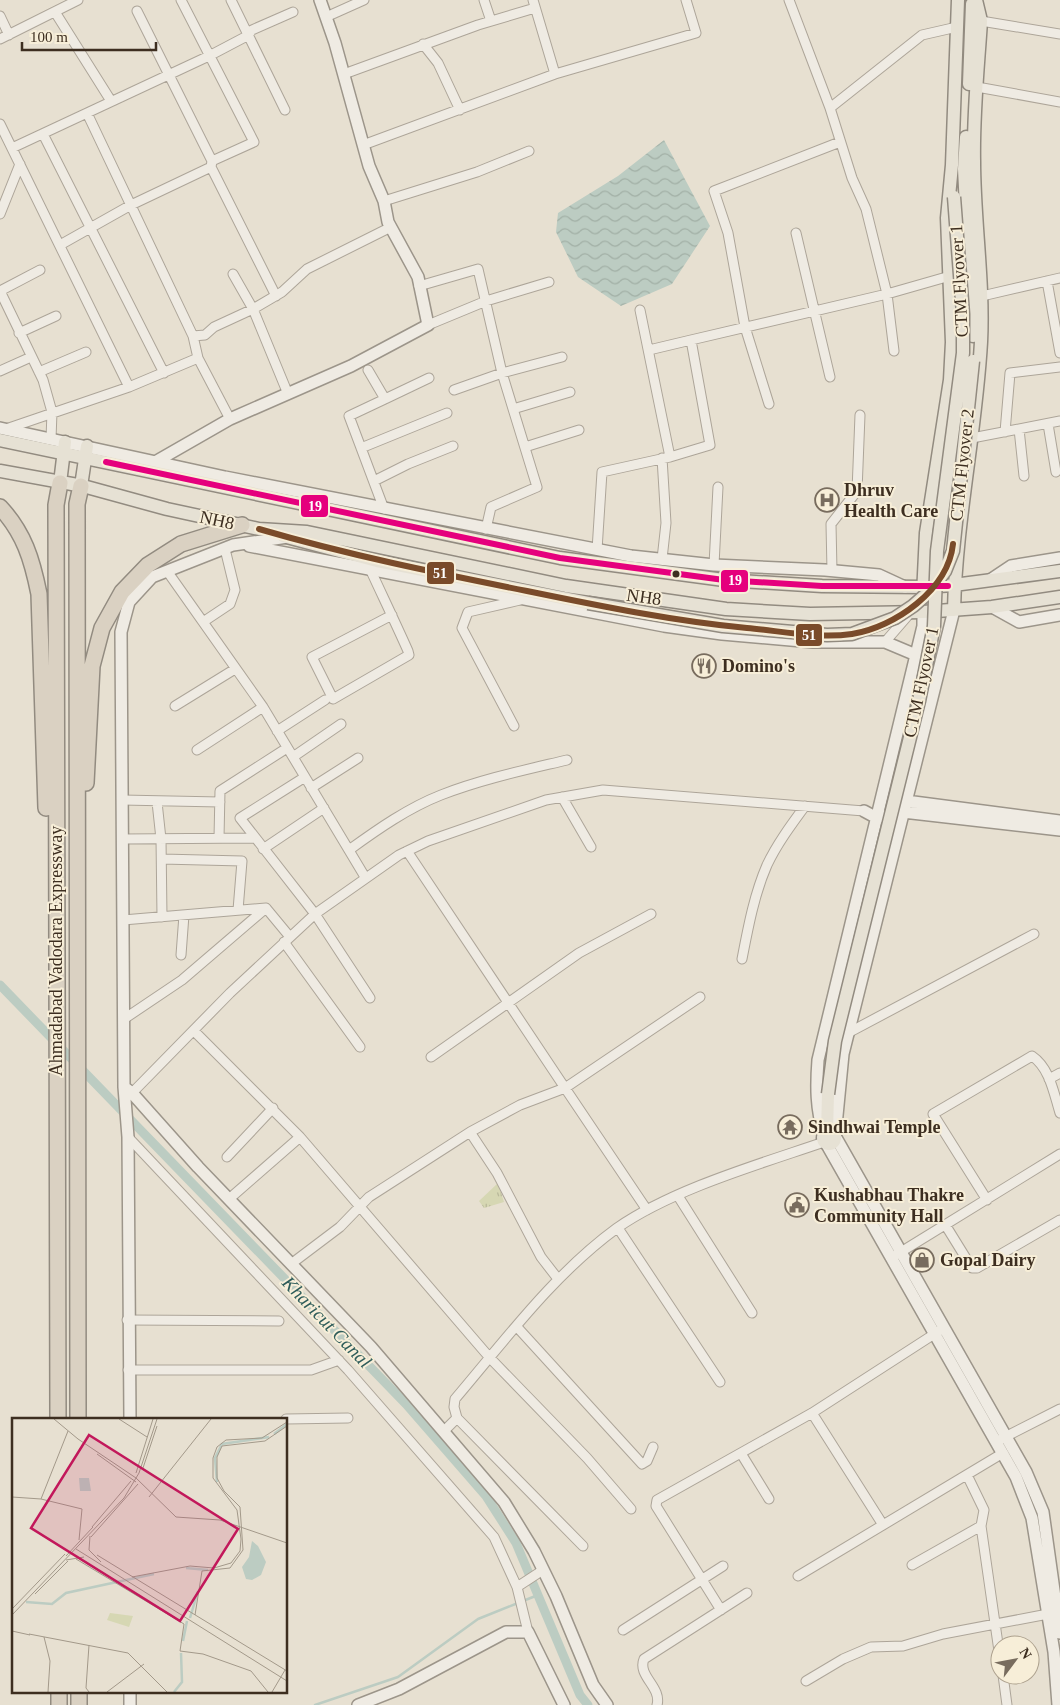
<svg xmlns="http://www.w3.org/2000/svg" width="1060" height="1705" font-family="Georgia,serif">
	<defs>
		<pattern id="park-tufts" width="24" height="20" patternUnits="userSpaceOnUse" patternTransform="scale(1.25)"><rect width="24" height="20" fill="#d6d7b3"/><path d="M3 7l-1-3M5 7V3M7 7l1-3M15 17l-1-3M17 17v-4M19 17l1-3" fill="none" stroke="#b9b99a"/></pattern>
		<pattern id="water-waves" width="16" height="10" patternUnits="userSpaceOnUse" patternTransform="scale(1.25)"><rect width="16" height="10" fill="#bcccc2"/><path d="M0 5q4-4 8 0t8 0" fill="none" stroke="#a2b0a6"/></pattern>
	</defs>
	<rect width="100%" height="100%" fill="#e7e0d1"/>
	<!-- park -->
	<path fill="url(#park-tufts)" d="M498,1183l6,19 -20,6 -5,-7z"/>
	<!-- water -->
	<path fill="url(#water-waves)" d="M664,140l46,86 -38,58 -51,22 -43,-29 -22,-45 2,-19 60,-37z"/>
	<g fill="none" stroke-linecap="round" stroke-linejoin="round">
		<!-- stream -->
		<path stroke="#bcccc2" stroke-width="2.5" d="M523,1601l15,-6
			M315,1705l83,-28 80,-58 40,-16"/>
		<!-- canal -->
		<path stroke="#bcccc2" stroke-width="9" d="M0,985l406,419 80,92 30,47 64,152 8,10"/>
		<!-- street casing -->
		<g stroke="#ada599" stroke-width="11">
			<path id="street" d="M181,0l73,142 -42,19
				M231,0l54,110
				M484,0l7,21
				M789,0l41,108
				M55,12l56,89
				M0,16l9,19
				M326,17l38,-17
				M981,21l79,13
				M0,39l78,-39
				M423,44l15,19 22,47
				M344,74l134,-49 57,-17
				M555,74l141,-41 -10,-33
				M977,87l83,15
				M87,113l106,223 5,22
				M0,124l129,263 69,-29 32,61
				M43,134l121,239
				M363,145l192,-71 -22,-74
				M12,148l197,-92 38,-20 5,-6 41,-18
				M211,167l65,129
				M384,201l93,-29 52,-21
				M0,214l20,-50
				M796,233l34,144
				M60,245l71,-40 80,-38 1,-6 -75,-150
				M40,270l-40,21 43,89 9,32 -1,27
				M233,274l20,35 35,85
				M1047,281l13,72
				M419,286l59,-17 24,104 35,114 -46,20 -5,22
				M982,296l78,-18
				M428,325l58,-24 63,-19
				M19,333l37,-17
				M193,336l12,-1 9,-8 39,-18 29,-17 25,-23 84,-42
				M649,350l42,-10
				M894,351l-7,-57 -21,-85 -14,-31 -22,-70 92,-73 35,-8
				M368,370l17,29 -36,17 35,93
				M0,371l31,-14
				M39,372l47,-20
				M454,390l48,-17 60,-16
				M385,399l44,-21
				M769,404l-24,-77 -17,-94 -14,-42 126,-49
				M513,409l57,-17
				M1048,424l8,48
				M6,429l123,-42
				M1019,429l5,47
				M1005,432l5,-59 50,-6
				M972,438l88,-17
				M525,447l54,-17
				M361,448l86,-35
				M670,457l40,-12 -19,-105 196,-46 63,-18
				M374,481l34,-17 45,-18
				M597,550l5,-78 68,-15 -30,-147
				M662,559l4,-36 -4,-65
				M714,565l4,-78
				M167,571l96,136 102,170
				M371,571c12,26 25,53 37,80l1,4 -76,44 -21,-42 80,-42
				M832,571l-1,-47 26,-33 3,-76
				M203,622l27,-18 5,-14 -10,-41
				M885,642l26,-30
				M175,706l60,-37
				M514,726l-52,-98 6,-16 52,-12
				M277,731l48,-31
				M197,750l66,-43
				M293,757l48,-33
				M305,777l-65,41 75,96 55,84
				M311,788l47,-30
				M562,797l29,50
				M122,800l98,2
				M157,802l4,37 1,78
				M219,838l1,-47 67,-43
				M123,839l132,-1
				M263,849l61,-41
				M349,850c29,-21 59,-42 92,-55 41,-16 84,-25 126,-35
				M407,851l158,237 135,-91
				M162,859l80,2 -4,49
				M123,920l143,-12 24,29
				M284,942l76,105
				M181,955l3,-40
				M742,959c6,-31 12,-64 25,-94 10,-21 24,-40 38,-59
				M124,1019l58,-39 84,-72
				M194,1031l106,106 190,221 97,100 44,51
				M848,1033l186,-99
				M431,1057l148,-104 72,-39
				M1049,1079l11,-6
				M132,1093l98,-100 85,-79 84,-59 29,-14 118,-41 57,-10 261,21
				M128,1137l220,233 146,167 23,50 11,45
				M227,1157l46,-49
				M678,1196l74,117
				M229,1199l71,-62
				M987,1200l-54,-86 99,-58c18,12 22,38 28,57
				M946,1226l26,42h5l83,-48
				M618,1228l102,154
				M896,1255l164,-101
				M291,1264l49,-37 29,-30 101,-65
				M558,1279l-17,-22 -44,-84 -27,-41 50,-27 45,-17 82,122
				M127,1320l152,1
				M517,1327l125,137 5,-3 6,-14
				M128,1370h183l28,-10
				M812,1413l71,112
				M457,1418l126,128
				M286,1419l62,-1
				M444,1431l13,-13 -3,-11 1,-8c51,-60 99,-125 162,-171 56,-39 143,-64 207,-86
				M1001,1439l59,-30
				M742,1455l27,44
				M967,1475l17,35 -3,16 19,132
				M912,1565l69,-39
				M798,1576l205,-123
				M517,1587l26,-17
				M721,1610l-65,-104 1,-6 155,-87 127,-82
				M623,1630l100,-64
				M1003,1675l4,30
				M806,1681l37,-22 28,-12 32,-1 40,-12 105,-20
				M657,1705c5,-18 -20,-29 -13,-46l103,-66"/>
		</g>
		<!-- secondary casing -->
		<g stroke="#9c958a" stroke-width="14">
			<path id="secondary" d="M0,428l225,49 406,79 83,9 111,5 54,5 26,12
				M155,462l75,-43 121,-53 77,-41 -10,-48 -30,-55 -4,-21 -15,-35 -34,-123 -15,-43
				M249,546l415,80 58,8 91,8h72l31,13
				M990,580l21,-14 49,-8
				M992,607l27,15 41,-7
				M954,610l-111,444 -8,82 191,336 17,40 17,121
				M900,803l6,-2 154,20
				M864,811l13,7 26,-6 157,18
				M124,1087l8,6 66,74 173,180 133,155 30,49 22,45 37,89 14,20
				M824,1134c-8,-25 -8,-48 -6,-74l105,-434v-14
				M826,1143l190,334 16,41 22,134 4,53
				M130,1419l-2,-282 -4,-50 -3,-455 8,-30 23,-25 81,-32 55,-8
				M130,1691v14
				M358,1705l41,-16 107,-57h22l36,73"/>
		</g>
		<!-- primary casing -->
		<g stroke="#928b80" stroke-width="15">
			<path id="primary" d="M969,84l3,-80
				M966,137l-2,32 9,167
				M0,440l560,118 164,22 98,6 101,1 31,-2 106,-14
				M0,471l83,15 84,23 92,20 48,3 259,54 160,23 84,5 113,-2 69,-5 68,-10
				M60,483l5,-41
				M81,486l6,-40
				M283,536l94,25 211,42
				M923,595l3,-62 24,-153 2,-38 -5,-124 5,-53 6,-165
				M954,610c2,-90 22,-178 27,-268 3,-61 -7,-121 -7,-181 -1,-47 4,-94 7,-140l-5,-21
				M823 1138a6 6 0 1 1 12 0a6 6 0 1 1-12 0Z
				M827,1132l1,-38"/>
		</g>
		<!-- highway casing -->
		<g stroke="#928b80" stroke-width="18">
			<path id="highway" d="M0,507c24,26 32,52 39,87l7,214
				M86,783l6,-117 10,-38 20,-36 26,-27 33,-21 61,-19
				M58,1419l-2,-914 4,-22
				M78,1419l-1,-915 4,-18
				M59,1691v14
				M79,1691v14"/>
		</g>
		<!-- street -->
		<use href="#street" stroke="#efebe3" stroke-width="9"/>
		<!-- secondary -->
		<use href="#secondary" stroke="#efebe3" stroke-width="11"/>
		<!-- primary -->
		<use href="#primary" stroke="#e6e1d4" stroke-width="12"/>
		<!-- highway -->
		<use href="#highway" stroke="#dad1c2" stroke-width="15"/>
		<!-- primary-bridge casing -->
		<g stroke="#928b80" stroke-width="15" stroke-linecap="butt">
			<path id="primary-bridge" d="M588,603l135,23 104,9 25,-1 43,-16 18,-12 16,-14 16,-21 8,-20 20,-190
				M828,1094l7,-53 84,-340 15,-75 3,-75 26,-198v-39l-9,-117"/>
		</g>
		<!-- primary-bridge -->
		<use href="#primary-bridge" stroke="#e6e1d4" stroke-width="12"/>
		<!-- bus-1 casing -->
		<g stroke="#f7eed8" stroke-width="10">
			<path id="bus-1" d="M106,462l454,96 164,22 98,6h126"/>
		</g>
		<!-- bus-2 casing -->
		<g stroke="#f7eed8" stroke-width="10">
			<path id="bus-2" d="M259,529c89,26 178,44 268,62 73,15 146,30 220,37 34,3 71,11 105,6 43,-7 96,-44 101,-90"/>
		</g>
		<!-- bus-1 -->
		<use href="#bus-1" stroke="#e5007d" stroke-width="6"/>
		<!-- bus-2 -->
		<use href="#bus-2" stroke="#7a4b2a" stroke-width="6"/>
	</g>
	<!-- icons -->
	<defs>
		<g id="hospital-ring" transform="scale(1.25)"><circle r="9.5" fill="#f7eed8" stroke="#786c5e" stroke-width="1.5"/><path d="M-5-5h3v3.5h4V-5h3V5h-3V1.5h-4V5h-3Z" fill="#786c5e"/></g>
		<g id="restaurant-ring" transform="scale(1.25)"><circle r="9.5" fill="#f7eed8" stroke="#786c5e" stroke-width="1.5"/><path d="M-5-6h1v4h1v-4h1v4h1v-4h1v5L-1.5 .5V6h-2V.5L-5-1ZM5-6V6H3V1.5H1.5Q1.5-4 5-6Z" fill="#786c5e"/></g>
		<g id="temple-ring" transform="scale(1.25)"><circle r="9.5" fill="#f7eed8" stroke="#786c5e" stroke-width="1.5"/><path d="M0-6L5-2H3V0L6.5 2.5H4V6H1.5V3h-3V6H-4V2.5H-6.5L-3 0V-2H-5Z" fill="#786c5e"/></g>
		<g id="civic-ring" transform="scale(1.25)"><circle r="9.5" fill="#f7eed8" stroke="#786c5e" stroke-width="1.5"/><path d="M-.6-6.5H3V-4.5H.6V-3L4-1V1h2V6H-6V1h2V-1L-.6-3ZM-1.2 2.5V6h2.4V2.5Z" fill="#786c5e"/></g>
		<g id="shop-ring" transform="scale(1.25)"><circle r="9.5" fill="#f7eed8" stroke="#786c5e" stroke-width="1.5"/><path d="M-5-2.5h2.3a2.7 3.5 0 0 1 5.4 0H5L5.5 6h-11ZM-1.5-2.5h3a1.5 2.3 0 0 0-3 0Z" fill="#786c5e"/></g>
	</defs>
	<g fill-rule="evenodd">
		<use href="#hospital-ring" x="827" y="500"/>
		<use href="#restaurant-ring" x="704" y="666"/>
		<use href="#temple-ring" x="790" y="1127"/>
		<use href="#civic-ring" x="797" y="1205"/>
		<use href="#shop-ring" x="922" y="1260"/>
	</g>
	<!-- markers -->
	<circle fill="#3d2e20" stroke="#f7eed8" stroke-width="2" cx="676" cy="574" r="4.5"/>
	<g text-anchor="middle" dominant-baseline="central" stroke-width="4" stroke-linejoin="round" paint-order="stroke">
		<!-- street labels -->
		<g font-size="18" fill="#3d2e20" stroke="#f7eed8">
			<text transform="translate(959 281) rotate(-93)">CTM Flyover 1</text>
			<text transform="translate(962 465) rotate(-84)">CTM Flyover 2</text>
			<text transform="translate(217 520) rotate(12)">NH8</text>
			<text transform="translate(644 597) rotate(8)">NH8</text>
			<text transform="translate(921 682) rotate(-78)">CTM Flyover 1</text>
			<text transform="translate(56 951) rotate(-90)">Ahmadabad Vadodara Expressway</text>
		</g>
		<!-- poi labels -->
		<g font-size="18" font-weight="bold" fill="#3d2e20" stroke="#f7eed8" text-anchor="start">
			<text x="844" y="490">Dhruv<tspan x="844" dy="21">Health Care</tspan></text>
			<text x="722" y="666">Domino's</text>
			<text x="808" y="1127">Sindhwai Temple</text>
			<text x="814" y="1195">Kushabhau Thakre<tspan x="814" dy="21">Community Hall</tspan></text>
			<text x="940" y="1260">Gopal Dairy</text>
		</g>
		<!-- water labels -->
		<g font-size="19" font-style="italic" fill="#2f5d5a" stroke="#f7eed8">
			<text transform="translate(327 1322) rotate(46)">Kharicut Canal</text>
		</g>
	</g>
	<!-- overview -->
	<g transform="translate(12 1418)">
		<rect width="275" height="275" fill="#e7e0d1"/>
		<path d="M98,195l23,3 -4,11 -22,-7z" fill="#d6d7b3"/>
		<path d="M67,60h10l2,13h-11zM240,123l6,5 8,16 -5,13 -9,5 -6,-1 -4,-12 7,-10z" fill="#bcccc2"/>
		<path fill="none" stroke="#bcccc2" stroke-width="2.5" d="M262,16l13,-10M205,64l-2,-24 7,-14 47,-7M174,150l22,2M14,184l26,2 14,-11 88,-19M178,200l8,-27M171,223l4,-20M162,274l8,-10 -1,-29"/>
		<path fill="none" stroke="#a3998a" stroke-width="1" d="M42,1l24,20 58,39 40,39 44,3 67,23M107,1l28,18M85,36l39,28M131,50l14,-42M124,55l17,-54M0,79l29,2 41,10 -3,31M137,79l62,-78M29,81l27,-68M80,109l39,-46M78,118l-1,14 12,12M79,119l47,-53M64,131l211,132M85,137l190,116M54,138l27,-29M64,141l108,65 -4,27 23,3 48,17 17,21M54,142l18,-3M120,159l58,-11 24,2 17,-5 9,-12 1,-12 -4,-29 -24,-32v-20l4,-11 9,-7 36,-2 25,-16M23,176l33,-33M0,191l53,-55M0,197l112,-117 15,-25 18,-54M183,197l7,-44 28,-3 13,-18 -3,-43 -16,-16 -7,-13v-21l5,-11 43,-5 22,-15M0,213l18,4M17,216l99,19 39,39M32,219l6,24 -2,31M77,227l-3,43 3,4M95,274l37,-28M260,274l13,-22"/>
		<path fill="#c2185b" fill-opacity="0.15" stroke="#c2185b" stroke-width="2.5" d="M77,17l149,94 -58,92 -149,-93z"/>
		<rect width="275" height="275" fill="none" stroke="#3d2e20" stroke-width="2.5"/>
	</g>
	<g stroke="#f7eed8" stroke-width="2">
		<rect x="300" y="494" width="29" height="24" rx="5" fill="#e5007d"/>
		<rect x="426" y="561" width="29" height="24" rx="5" fill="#7a4b2a"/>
		<rect x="720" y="569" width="29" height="24" rx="5" fill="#e5007d"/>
		<rect x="795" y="623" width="28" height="24" rx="5" fill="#7a4b2a"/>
	</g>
	<g font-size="14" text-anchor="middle" font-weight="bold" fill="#fff">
		<text x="315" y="511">19</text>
		<text x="440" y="578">51</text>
		<text x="735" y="585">19</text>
		<text x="809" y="640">51</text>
	</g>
	<!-- north arrow -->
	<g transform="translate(1015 1660) rotate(58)"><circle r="24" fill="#f7eed8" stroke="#ada18e"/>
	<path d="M0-4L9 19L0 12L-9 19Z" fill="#786c5e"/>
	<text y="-8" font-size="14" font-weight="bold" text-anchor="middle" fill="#3d2e20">N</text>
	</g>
	<!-- scale -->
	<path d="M22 42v8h134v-8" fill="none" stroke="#3d2e20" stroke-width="2.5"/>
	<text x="30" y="42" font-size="15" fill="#3d2e20" stroke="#f7eed8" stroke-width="4" paint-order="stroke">100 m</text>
</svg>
